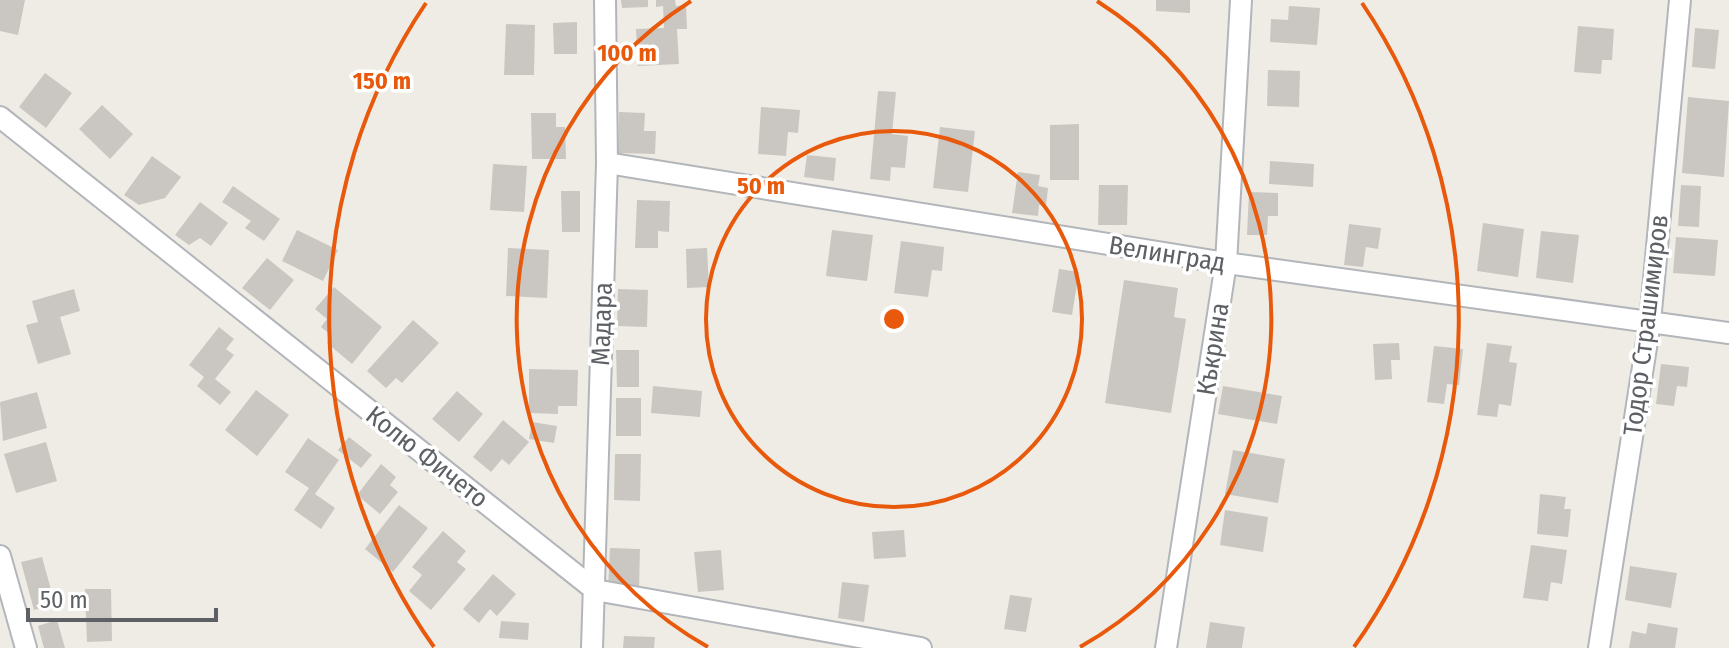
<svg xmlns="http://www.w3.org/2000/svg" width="1729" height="648" font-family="'Fira Sans Condensed',sans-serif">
	<rect width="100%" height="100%" fill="#efece5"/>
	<!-- building -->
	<path fill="#cac7c2" d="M0,0h25l-7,35 -18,-4z
		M621,0h27v7l-26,1z
		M656,0h19l1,6 10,-1 1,24h-10l2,35 -41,2 -2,-37 28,-1 -1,-22 -7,1z
		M1156,0h34v13l-34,-2z
		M1289,6l31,2 -3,37 -47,-3 1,-23 17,1z
		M577,22v32h-23l-1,-31z
		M506,24l29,1 -1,50h-30z
		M1578,26l36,3 -2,31h-10l-1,14 -27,-2z
		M1695,28l24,2 -4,39 -23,-2z
		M1268,70l32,1 -1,36 -32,-1z
		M45,73l27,20 -26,35 -27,-21z
		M878,91l18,1 -4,42 16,2 -3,32 -14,-1 -1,14 -20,-2z
		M1688,97l41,4 -5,76 -42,-4z
		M102,105l31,29 -23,25 -31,-30z
		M761,107l39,3 -2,23 -10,-1 -2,24 -28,-2z
		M619,112l26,1 -1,18h12l-1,23 -37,-1z
		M531,113h25v14h9l1,32h-34z
		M1079,124v56h-29v-55z
		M940,127l35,4 -7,61 -35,-4z
		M807,155l29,3 -2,23 -30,-4z
		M152,156l29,21 -16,21 -26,7 -15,-10z
		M1270,161l44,3 -1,23 -44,-3z
		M493,164l34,2 -3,46 -34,-2z
		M1018,172l22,3 -2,11 10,2 -2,18 -7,-1 -1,11 -26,-3z
		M1099,185h29l-1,40h-29z
		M1681,185l20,1 -2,41 -21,-1z
		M233,186l47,33 -16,22 -19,-13 6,-7 -29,-19z
		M561,191h19v41h-18z
		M1249,192l29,1v23h-10l-1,19h-20z
		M637,200l33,1 -1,31 -11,-1v17h-23z
		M200,202l28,21 -17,23 -11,-8 -11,7 -14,-10z
		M1483,223l41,6 -6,48 -41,-6z
		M1349,224l32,4 -3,21 -12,-2 -3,20 -19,-2z
		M297,230l41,20 -15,31 -41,-20z
		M832,230l41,5 -6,46 -41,-5z
		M1541,231l38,4 -6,48 -37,-5z
		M1676,237l42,3 -3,36 -42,-3z
		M901,241l43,6 -2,24 -10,-1 -4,27 -34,-4z
		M508,248l41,2 -2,48 -41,-2z
		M707,248l2,39 -22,1 -1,-39z
		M267,258l27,22 -24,30 -28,-22z
		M1059,269l20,3 -7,43 -20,-3z
		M1124,280l54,8 -4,29 12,2 -15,94 -66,-10z
		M334,287l48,40 -30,37 -25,-21 4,-8 -10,-8 6,-8 -12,-10z
		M74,289l6,22 -20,6 11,37 -33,10 -12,-39 12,-3 -6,-21z
		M618,289l30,1 -1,37 -30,-1z
		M413,320l26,23 -37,40 -6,-5 -10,10 -19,-17z
		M219,327l15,12 -8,10 8,6 -19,24 16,13 -11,13 -23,-19 7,-9 -15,-12z
		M1399,343l1,17h-9l1,19 -17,1 -2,-36z
		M1487,343l25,3 -3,16 8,1 -6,43 -12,-2 -2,13 -20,-2z
		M1434,346l29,3 -4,36 -12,-1 -3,20 -17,-2z
		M616,350h23v37h-22z
		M1661,364l28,3 -2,20 -10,-1 -3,20 -18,-2z
		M529,369l49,1 -1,36h-19v8l-29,-1z
		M653,386l49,5 -2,26 -49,-4z
		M1223,386l59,10 -5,28 -59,-10z
		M256,390l33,25 -32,41 -32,-26z
		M457,391l26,23 -24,28 -27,-23z
		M37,392l10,36 -44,13 -3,-39z
		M616,398h25v38h-25z
		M503,420l26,22 -20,23 -7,-6 -11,13 -18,-15z
		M532,422l25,4 -3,17 -25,-4z
		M349,437l23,18 -11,13 -23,-18z
		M308,438l31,22 -24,34 20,14 -14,21 -27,-19 15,-22 -24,-16z
		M46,442l11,39 -41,12 -12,-39z
		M1233,450l52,9 -7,44 -53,-9z
		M615,454h26l-1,47 -26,-1z
		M381,464l15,13 -6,8 8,7 -18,22 -23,-19z
		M1540,494l26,3 -2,12h7l-3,28 -31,-3z
		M399,505l29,23 -35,44 -28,-23z
		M1225,510l43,7 -5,35 -43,-7z
		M904,530l2,27 -32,2 -2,-27z
		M443,531l23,20 -9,11 9,7 -35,41 -22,-19 13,-16 -10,-8z
		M1531,545l36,5 -5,34 -11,-2 -3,19 -25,-3z
		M610,548l30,1 -1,41 -31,-1z
		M721,550l3,40 -26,2 -4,-40z
		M42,557l13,47 -21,6 -13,-48z
		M1630,566l47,7 -6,35 -46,-8z
		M493,574l23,20 -19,22 -7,-7 -11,14 -16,-14z
		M842,582l27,3 -5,37 -26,-4z
		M85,589h26l1,52 -25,1z
		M1010,595l22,3 -6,34 -22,-3z
		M57,620l8,28h-21l-6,-22z
		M501,621l28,2 -1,17 -29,-2z
		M1210,622l35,5 -3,21h-36z
		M1648,623l30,5 -3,20h-46l3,-17 14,3z
		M624,636l31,1 -1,11h-31z"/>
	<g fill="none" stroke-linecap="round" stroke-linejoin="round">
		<!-- street casing -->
		<g stroke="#b2b6ba" stroke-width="24">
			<path id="street" d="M0,117l595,473 326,58
				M607,163l619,100 503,70
				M0,556l26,92
				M592,648l15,-485 -2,-163
				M1166,648l60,-385 15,-263
				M1599,648l51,-326 30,-322"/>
		</g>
		<!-- street -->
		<use href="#street" stroke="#fff" stroke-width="20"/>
	</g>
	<!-- distance rings -->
	<g fill="none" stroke="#e8590c" stroke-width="4">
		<circle cx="894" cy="319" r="188"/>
		<path d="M708 647A377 377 0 0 1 691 1M1097 1A377 377 0 0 1 1080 647"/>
		<path d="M434 647A565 565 0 0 1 426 3M1362 3A565 565 0 0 1 1354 647"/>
	</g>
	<g text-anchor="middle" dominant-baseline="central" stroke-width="7" stroke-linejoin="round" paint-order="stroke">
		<!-- street labels -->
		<g font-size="26" fill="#5d6165" stroke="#fff">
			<text transform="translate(1167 254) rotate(9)">Велинград</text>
			<text transform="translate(602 324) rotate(-88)">Мадара</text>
			<text transform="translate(1646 325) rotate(-83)">Тодор Страшимиров</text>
			<text transform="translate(1213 349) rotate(-81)">Къкрина</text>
			<text transform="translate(427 457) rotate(38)">Колю Фичето</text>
		</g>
	</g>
	<circle cx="894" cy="319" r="12" fill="#e8590c" stroke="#fff" stroke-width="4"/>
	<g font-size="24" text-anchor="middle" font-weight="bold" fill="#e8590c" stroke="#fff" stroke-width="7" stroke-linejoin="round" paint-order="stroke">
		<text x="627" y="61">100 m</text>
		<text x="382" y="89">150 m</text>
		<text x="761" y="194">50 m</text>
	</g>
	<!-- scale -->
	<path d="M28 608v12h188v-12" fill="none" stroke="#5d6165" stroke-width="4"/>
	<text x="40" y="608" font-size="24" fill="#5d6165" stroke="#ffffff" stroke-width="6" paint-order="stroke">50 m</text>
</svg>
